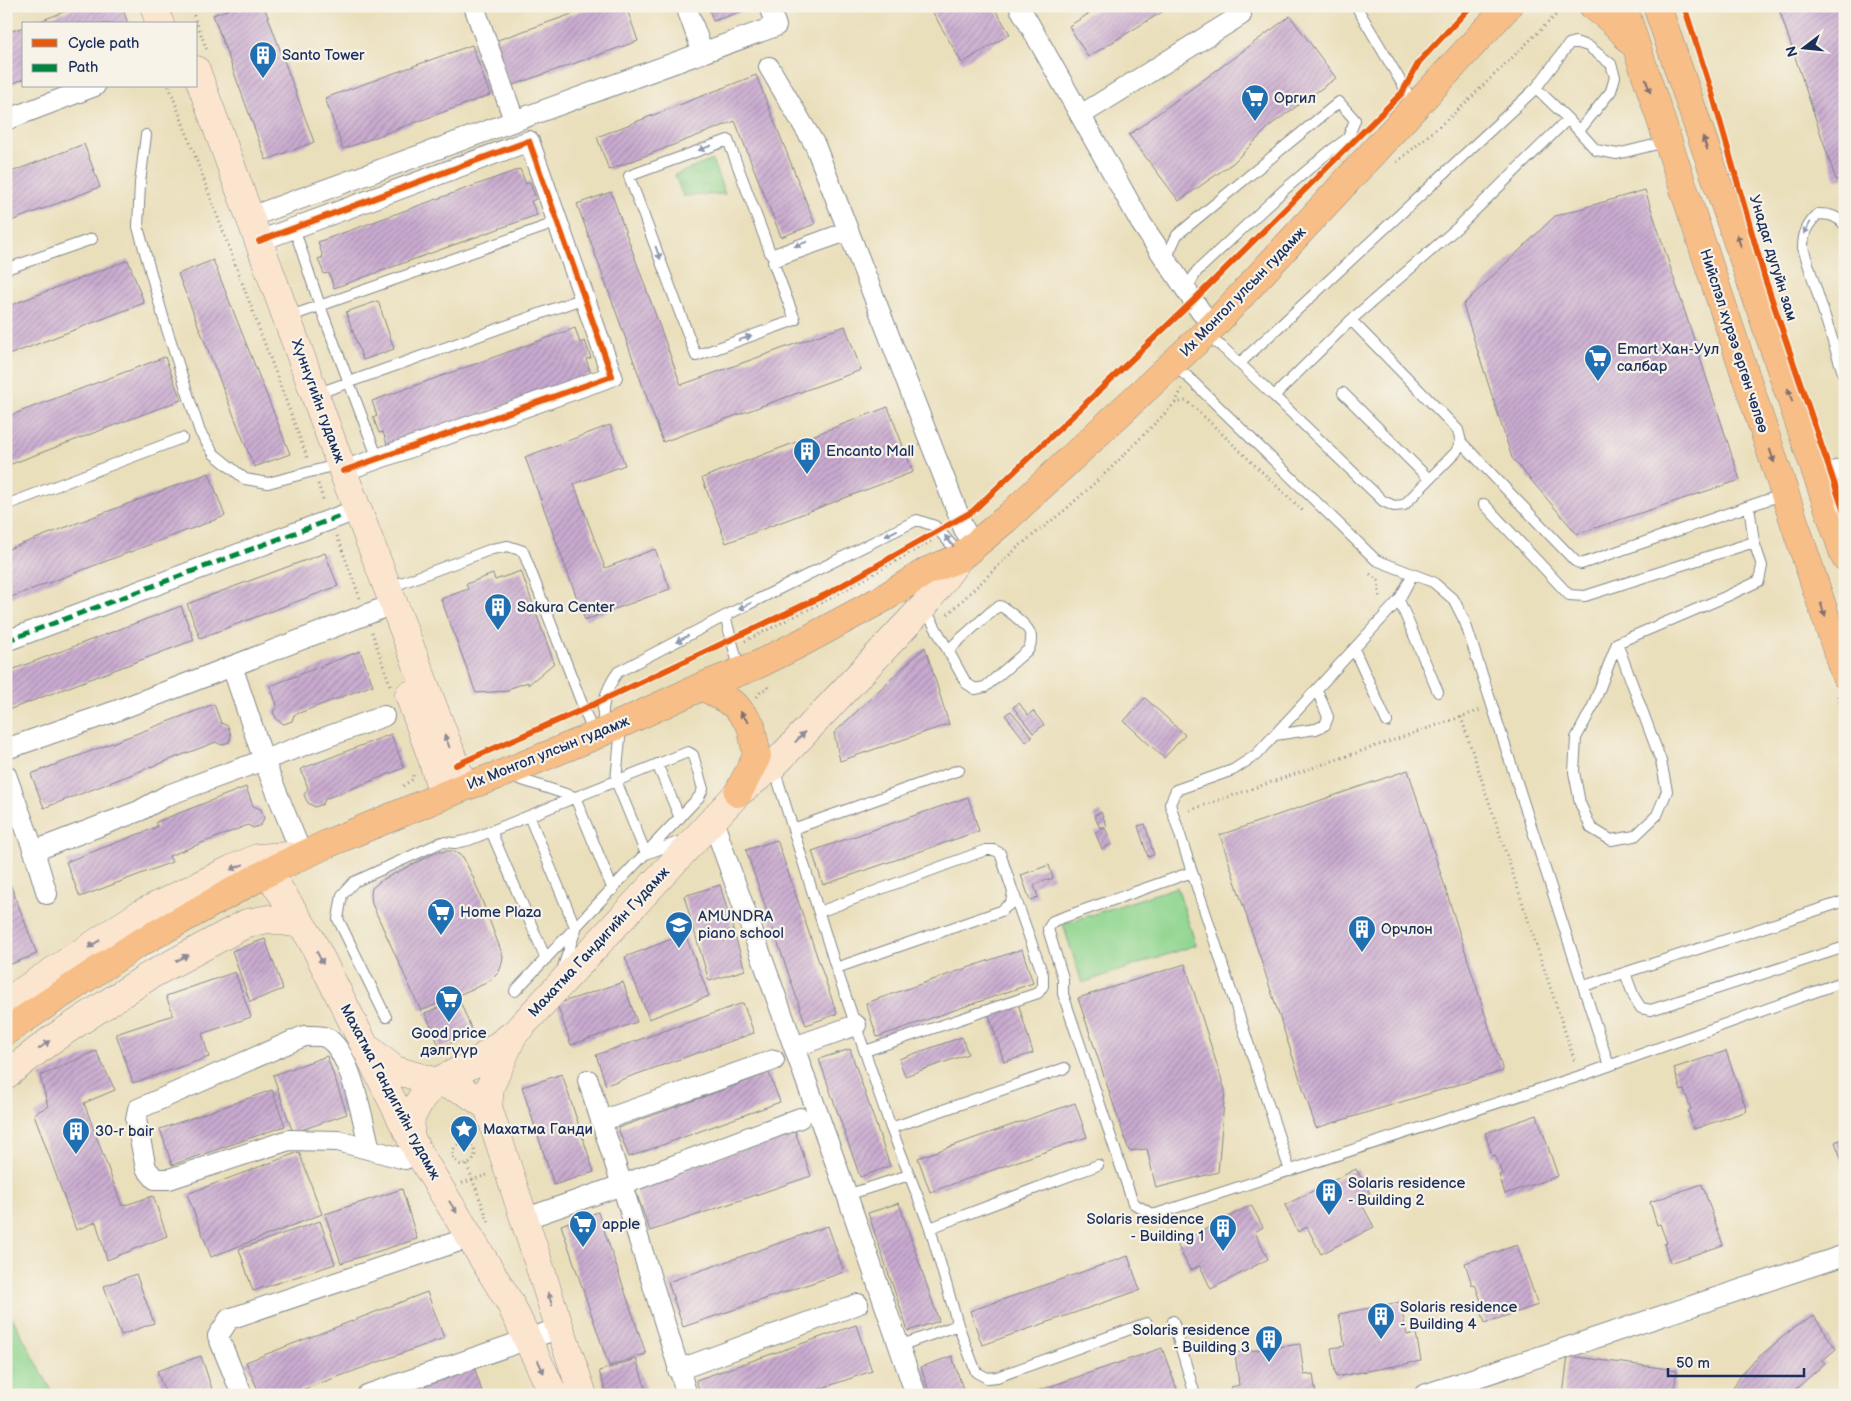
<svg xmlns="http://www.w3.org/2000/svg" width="1851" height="1401" font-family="'Balsamiq Sans',sans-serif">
	<defs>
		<pattern id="park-crowns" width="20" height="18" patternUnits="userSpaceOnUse" patternTransform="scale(1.25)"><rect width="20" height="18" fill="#91d690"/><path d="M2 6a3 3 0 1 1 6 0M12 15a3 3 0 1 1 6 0" fill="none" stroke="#7cb87f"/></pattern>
		<pattern id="building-hatch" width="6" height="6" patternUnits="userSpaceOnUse" patternTransform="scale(1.25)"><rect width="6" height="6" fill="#caabd0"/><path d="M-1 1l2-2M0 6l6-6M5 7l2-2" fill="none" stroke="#a38cac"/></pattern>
	</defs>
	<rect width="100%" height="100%" fill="#f7f3e8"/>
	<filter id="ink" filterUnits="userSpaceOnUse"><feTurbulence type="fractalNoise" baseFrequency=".02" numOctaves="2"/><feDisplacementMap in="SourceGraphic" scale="10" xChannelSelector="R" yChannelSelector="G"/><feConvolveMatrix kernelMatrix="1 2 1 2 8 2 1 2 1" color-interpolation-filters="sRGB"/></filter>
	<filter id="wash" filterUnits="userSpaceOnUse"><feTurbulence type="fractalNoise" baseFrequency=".0096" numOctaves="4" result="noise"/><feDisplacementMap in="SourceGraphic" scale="20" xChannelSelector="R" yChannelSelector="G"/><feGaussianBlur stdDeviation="1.12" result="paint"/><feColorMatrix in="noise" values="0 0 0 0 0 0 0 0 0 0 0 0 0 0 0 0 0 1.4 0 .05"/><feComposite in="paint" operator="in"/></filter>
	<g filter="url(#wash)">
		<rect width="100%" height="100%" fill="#eadfbb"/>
		<!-- grass -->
		<path fill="#91d690" stroke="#568277" d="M1177,887l19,58 -114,38 -19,-59z
			M6,1306l48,89h-48z"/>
		<!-- park -->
		<path fill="url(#park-crowns)" stroke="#568277" d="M712,160l13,34 -42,2 -8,-21z"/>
		<g id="blocks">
			<!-- building -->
			<path fill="url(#building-hatch)" d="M80,6h42l6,18h-96z
				M237,6h27l50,136 -48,18 -53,-145z
				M595,6h31l12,35 -128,45 -15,-45z
				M708,6h47v1l-42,14z
				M929,6h64l17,28 -48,29z
				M1101,6h71l-84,51 -19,-31z
				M1778,6h67v171l-9,3z
				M1290,16l46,62 -64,46 -39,39 -54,38 -50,-66z
				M24,27v52l-18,7v-53z
				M472,45l18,50 -147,54 -18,-51z
				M756,75l59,149 -34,13 -46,-116 -126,49 -12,-33z
				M84,144l16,43 -94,36v-49z
				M520,169l6,15 4,-2 6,17 -5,2 6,14 -203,73 -5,-15 -5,1 -6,-15 5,-2 -5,-15z
				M1645,190l95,290 -163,54 -65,-76 -49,-153 92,-89z
				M611,192l70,193 164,-59 16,44 -198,72 -86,-238z
				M128,260l16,43 -138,53v-49z
				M213,260l77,194 -36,13 -76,-193z
				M378,301l16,48 -31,11 -17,-48z
				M575,328l5,15 5,-2 6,17 -5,1 5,15 -203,73 -5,-15 -4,1 -6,-16 4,-1 -5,-15z
				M165,357l16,43 -175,66v-49z
				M888,407l25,65 -187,71 -24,-65z
				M610,425l15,40 -51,19 31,84 50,-19 15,40 -85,31 -60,-163z
				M209,473l16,43 -219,83v-49z
				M325,553l13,33 -138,52 -13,-34z
				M521,571l33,92 -26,22v-3l-20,7 1,2 -33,2 -35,-94 27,-10 -2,-5 27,-10 2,6z
				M181,606l13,34 -186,70 -2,-5v-33z
				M925,647l24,77 -109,37 -6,-28z
				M360,651l13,34 -79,30 -2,6 -8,3 -7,-4 -4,-8 4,-7 -7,-19z
				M1145,698l40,37 -21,23 -40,-37z
				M1019,703l9,12 5,-4 11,14 -11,8 -20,-26z
				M214,704l7,19 7,3 3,9 -2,7 -8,3 -5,-3 -172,66 -13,-34z
				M1011,711l21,26 -6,5 -21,-27z
				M391,734l13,34 -79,31 -2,5 -8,3 -7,-4 -4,-8 4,-7 -7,-19z
				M1408,770l95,301 -187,57 -96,-293z
				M246,787l7,19 8,3 3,9 -3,7 -8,3 -5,-3 -79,31 3,6 -92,35 -14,-35 91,-35 -1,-5z
				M968,797l11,34 -156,54 -11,-34z
				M1101,812l6,14 -7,2 -6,-13z
				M1145,824l9,31 -6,2 -10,-31z
				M1105,828l7,16 -10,5 -7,-17z
				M777,840l60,174 -31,11 -60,-175z
				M444,851h9l10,6 10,20 30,79 -1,7 -3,9 -6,6 -9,6 -63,27 -49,-107 -1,-9 1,-7 10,-8 51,-26z
				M1049,865l4,13 -19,7 4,12 -8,3 -9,-25z
				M6,873l31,81 -31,12z
				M720,885l25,85 -36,11 -25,-85z
				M685,934l24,62 -60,23 -24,-62z
				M265,939l18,50 -33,13 -18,-51z
				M1022,949l11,34 -156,54 -11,-34z
				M1185,964l40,126 -7,82 -62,16 -9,-39 -18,2 -51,-153z
				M235,972l16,45 -49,17 7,23 -76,26 -17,-49 57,-19 -7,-19z
				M623,982l14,40 -66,23 -14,-41z
				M459,999l14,34 -33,15 -15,-35z
				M743,1003l11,30 -148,52 -10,-30z
				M1018,1003l15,50 -29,9 -16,-50z
				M962,1037l6,17 -63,22 -6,-17z
				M850,1049l40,117 -30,11 -41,-118z
				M96,1051l19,39 -31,13 38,103 31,-10 14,40 -60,24 -11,-38 -20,8 -42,-116 14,-8 -8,-30z
				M1726,1051l21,60 -53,18 -6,-18 3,-2 -7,-19 -3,1 -7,-23z
				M327,1056l20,58 -54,19 -20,-58z
				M769,1073l11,29 -151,55 -11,-29z
				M562,1074l32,98 -40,13 -32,-98z
				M272,1090l13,36 -113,39 -12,-36z
				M1075,1103l12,34 -157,55 -12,-34z
				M1537,1115l21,61 -53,18 -6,-19 3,-1 -7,-19 -3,1 -7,-23z
				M795,1131l16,45 -161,55 -16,-45z
				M1845,1138v25l-2,1 -8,-22z
				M299,1152l23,62 -111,43 -24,-63z
				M1356,1169l14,24 -11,6 15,28 -53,27 -14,-27 -9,5 -13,-27z
				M1702,1184l21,61 -53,18 -6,-19 3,-1 -7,-19 -3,1 -7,-23z
				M402,1189l15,50 -76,24 -16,-49z
				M899,1203l40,118 -31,10 -40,-118z
				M1251,1205l12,22 -8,5 13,27 -57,30 -11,-23 -10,4 -13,-26z
				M598,1212l48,142 -37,12 -48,-141z
				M320,1221l15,43 -82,27 -14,-42z
				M828,1226l16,46 -161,55 -15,-45z
				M1517,1245l21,60 -53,18 -6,-18 3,-1 -7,-20 -3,1 -7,-22z
				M1128,1256l12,34 -158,55 -12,-34z
				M136,1274l18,49 -33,12 -17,-49z
				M427,1292l17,46 -156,57h-28l-14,-33z
				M1400,1302l7,33 9,-2 5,28 -85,16 -5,-29 14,-2 -6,-32z
				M1814,1316l22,33 -14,12 3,2 -36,32h-48l-8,-8 14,-20 49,-41z
				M856,1325l16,46 -70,24h-101l-5,-15z
				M1300,1344l4,31 9,-1 3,21h-84l-1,-8 8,-2 -4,-32z
				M1162,1348l17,47h-151v-1z
				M201,1356l13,39h-48l-9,-24z
				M952,1356l13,39h-35l-9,-28z
				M1568,1356l109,14 -4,25h-110z
				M636,1359l12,36h-41l-8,-24z
				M473,1363l10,32h-72l-3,-10z"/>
		</g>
	</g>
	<g filter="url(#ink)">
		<use href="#blocks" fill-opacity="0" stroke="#82878c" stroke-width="1"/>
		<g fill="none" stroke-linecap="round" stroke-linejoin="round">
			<!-- service casing -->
			<g stroke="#82878c" stroke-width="12">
				<path id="service" d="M1356,6l58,98
					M1536,88l33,-44 6,-2 13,4 23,18 4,13 -4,14 -32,40
					M1568,119l28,31 21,4 49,-12
					M146,135l-6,48 -2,44 26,93 36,112 14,22 31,25 23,4 57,-15
					M1845,225c-8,-9 -15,-11 -27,-11 -11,11 -15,19 -15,34l42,131
					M847,227l-76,28 -43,-115 -99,36 67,180 99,-36 -22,-58 77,-27
					M294,228l26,78 58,153
					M1166,259l11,-24 162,-133 16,18 -7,18 -18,13 -46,39 -87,81 -11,19
					M6,269l86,-30
					M288,317l270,-95
					M1205,335l16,11 53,50 77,-76 106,-92 111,-109 -32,-31 -296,275
					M1173,365l15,12 188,183 57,22 21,18 11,22 144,444
					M1343,393l86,86
					M316,394l268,-96
					M1274,396l109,105 11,5 10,-1 52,-53 5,-10 -3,-12 -107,-110
					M1461,442l114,119 6,3 203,-70
					M1484,504l85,91 16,1 169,-54
					M6,505l176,-67
					M388,588l104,-39 16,-3 15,5 71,184
					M1399,600l39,92
					M924,607l42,76 9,6 10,-2 44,-38c2,-5 3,-11 1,-16 -2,-7 -23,-24 -30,-27l-6,3 -46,41
					M1617,643l44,118 6,30 -10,24 -22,21 -24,4 -20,-12 -11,-25 -6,-31 2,-34 17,-32 24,-63 108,-46 34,-16 3,-15 -8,-24 -5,-36
					M1354,649l33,73
					M740,671l-15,-55 192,-96 18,6 26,30
					M621,727l-5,54 30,73 35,-13
					M605,729c-6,-19 1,-41 13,-57l107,-56
					M1275,735l41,-6 9,-4 3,-8 -11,-27
					M657,764l23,54
					M774,768l62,200 55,160 39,100 28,97
					M510,776l65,21 38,93
					M529,816l47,113 -14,41
					M793,829l166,-59
					M491,831l55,128
					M1192,872l-22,-68 6,-14 57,-20 23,-15 143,-155 14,-26
					M819,912l167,-62h8l6,3 13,39 -2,11 -10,8 -165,57
					M1625,973l9,24 7,11 10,2 194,-63
					M1584,986l261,-85
					M386,1017l-48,-98 4,-24 12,-13 88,-40 13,1 14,-3 219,-88 5,3 10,34 -4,8 -184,194
					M865,1051l173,-58 5,-7v-11l-29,-81
					M891,1128l174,-60
					M1290,1171l-98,-299 -139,49 -5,8 15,49v16l70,209 20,12 433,-141 259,-93
					M847,1195l62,-20
					M930,1228l168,-63
					M1173,1321l22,74
					M899,1346l59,-21 18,47 11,6 10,-1 150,-54"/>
			</g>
			<!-- minor casing -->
			<g stroke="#82878c" stroke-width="22">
				<path id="minor" d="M474,6l40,114
					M686,6l17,47
					M1019,6l122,217 60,89 13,13
					M769,67l46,78 149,384 10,16
					M1081,115l160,-100
					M6,120l89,-34
					M250,217l526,-191 -7,-20
					M259,241l270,-100 83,235 -269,95
					M1818,477l27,-9
					M6,641l337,-126
					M232,666l32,95 38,94
					M6,749l107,-37 265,-102
					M6,775l28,76 13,43
					M713,819l7,22 74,206 62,-22
					M34,851l105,-40 29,-16 216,-79
					M794,1047l53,148 69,200
					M588,1080l34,105 65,210
					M601,1121l173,-61
					M370,1149c-7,-26 -19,-98 -43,-111 -6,-3 -16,-2 -23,-2l-166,73 -2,11 10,48 9,11h14l120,-39 49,1 67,18 13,-7
					M524,1219l98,-34 178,-67
					M678,1370l180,-66
					M242,1395l-24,-59 11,-17 242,-82
					M367,1395l193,-67
					M1424,1395l421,-140"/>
			</g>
			<!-- secondary casing -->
			<g stroke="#82878c" stroke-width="29">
				<path id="secondary" d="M154,6l6,18
					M196,70l149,407 119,310
					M409,695l23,63 11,37
					M268,872l43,67 107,213 92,151 44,92
					M6,1002l134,-88 92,-45 26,-11 30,-2
					M370,1050l25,20 68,20 25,17
					M6,1075l45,-35 98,-64 98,-53 21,-4 32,5
					M410,1136l1,-19 11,-20 16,-16 39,-19 35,-27
					M583,1395l-31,-90 -64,-198 2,-20 23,-52 225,-242 35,-27 151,-160 35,-48"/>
			</g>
			<!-- primary casing -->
			<g stroke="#82878c" stroke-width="29">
				<path id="primary" d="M1593,6c15,10 27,20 37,35
					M1623,6l222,669
					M1657,6l188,551
					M703,686l32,19 16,20 6,31 -19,37
					M6,1031l130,-86 132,-73 61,-29 135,-56 38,-13 92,-38 109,-50 54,-21 44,-22 83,-45 43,-27 32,-13 47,-39 208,-194 294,-319"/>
			</g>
			<!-- path -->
			<path stroke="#82878c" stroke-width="3" stroke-dasharray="1 4" stroke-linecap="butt" d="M190,6l17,44
				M1686,6l36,116
				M169,86l139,374
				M1397,162l60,-51 101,-98 9,-3 5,2
				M1175,403l7,-14
				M318,484l6,18
				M337,536l23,62
				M1370,574l8,7 2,18
				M948,614l70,-67 47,-37 44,-40 66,-67 11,-2 8,6 110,105
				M372,632l18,53
				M745,641l82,-41 104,-59
				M1838,696l7,21
				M757,697l4,-6 7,-3 -2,-4
				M1461,717l113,342 3,3
				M403,786l10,-7v-4
				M1190,810l291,-100
				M453 1154a11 11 0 1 1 22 0a11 11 0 1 1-22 0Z
				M467,1165l22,58
				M462,1183l25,-8"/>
			<!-- service -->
			<use href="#service" stroke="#fff" stroke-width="10"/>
			<!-- minor -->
			<use href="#minor" stroke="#fff" stroke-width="20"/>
			<!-- secondary -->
			<use href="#secondary" stroke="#fce5cf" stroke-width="28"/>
			<!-- primary -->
			<use href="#primary" stroke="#f7be87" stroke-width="28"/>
			<!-- quiet -->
			<path stroke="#00873e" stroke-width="5" stroke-dasharray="10 5" stroke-linecap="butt" d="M6,641l337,-126"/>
			<!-- cycleway casing -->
			<g stroke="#f7f3e8" stroke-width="9">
				<path id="cycleway" d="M1684,6l28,87 53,186 80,236
					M259,241l270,-100 83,235 -269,95
					M456,765l128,-56 241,-114 148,-84 220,-210 209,-208 17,-31 52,-56"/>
			</g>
			<!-- cycleway -->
			<use href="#cycleway" stroke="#e8590c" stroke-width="6"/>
		</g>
		<!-- one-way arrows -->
		<defs><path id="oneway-solid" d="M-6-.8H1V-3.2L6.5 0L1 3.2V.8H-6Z" transform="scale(1.25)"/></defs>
		<g fill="#7e6f70">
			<use href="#oneway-solid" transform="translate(1648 86) rotate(71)"/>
			<use href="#oneway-solid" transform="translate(1705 143) rotate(-109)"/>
			<use href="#oneway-solid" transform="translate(1739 241) rotate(-109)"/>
			<use href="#oneway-solid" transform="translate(1790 395) rotate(-109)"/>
			<use href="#oneway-solid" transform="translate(1772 456) rotate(72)"/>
			<use href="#oneway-solid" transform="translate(1823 610) rotate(72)"/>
			<use href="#oneway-solid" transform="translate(744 717) rotate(-130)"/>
		</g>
		<g fill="#8d97ae">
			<use href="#oneway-solid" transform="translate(705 148) rotate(160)"/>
			<use href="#oneway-solid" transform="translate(1807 228) rotate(119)"/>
			<use href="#oneway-solid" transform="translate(801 244) rotate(160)"/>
			<use href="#oneway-solid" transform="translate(658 253) rotate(69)"/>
			<use href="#oneway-solid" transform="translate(745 338) rotate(-20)"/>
			<use href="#oneway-solid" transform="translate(891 533) rotate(153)"/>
			<use href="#oneway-solid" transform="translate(949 541) rotate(-128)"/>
			<use href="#oneway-solid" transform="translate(745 606) rotate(153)"/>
			<use href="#oneway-solid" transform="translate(682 639) rotate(152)"/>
		</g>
		<g fill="#8c8a96">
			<use href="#oneway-solid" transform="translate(800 737) rotate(-47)"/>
			<use href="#oneway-solid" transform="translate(447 741) rotate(-111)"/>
			<use href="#oneway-solid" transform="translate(237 867) rotate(157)"/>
			<use href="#oneway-solid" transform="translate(94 944) rotate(147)"/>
			<use href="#oneway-solid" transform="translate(182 958) rotate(-29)"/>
			<use href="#oneway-solid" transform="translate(320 958) rotate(63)"/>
			<use href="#oneway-solid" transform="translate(44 1045) rotate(-37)"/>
			<use href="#oneway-solid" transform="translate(453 1207) rotate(57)"/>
			<use href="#oneway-solid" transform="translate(550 1299) rotate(-108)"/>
			<use href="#oneway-solid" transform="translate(541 1367) rotate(65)"/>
		</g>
	</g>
	<!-- icons -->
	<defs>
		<g id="building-pin" transform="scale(1.4375)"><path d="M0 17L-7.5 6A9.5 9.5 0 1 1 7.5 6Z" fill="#1f6fb2" stroke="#f7f3e8"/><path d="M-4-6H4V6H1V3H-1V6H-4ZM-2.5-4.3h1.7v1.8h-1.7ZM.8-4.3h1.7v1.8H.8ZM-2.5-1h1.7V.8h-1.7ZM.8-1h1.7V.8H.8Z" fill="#fff"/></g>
		<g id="supermarket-pin" transform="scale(1.4375)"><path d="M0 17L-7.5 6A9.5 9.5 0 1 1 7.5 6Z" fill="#1f6fb2" stroke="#f7f3e8"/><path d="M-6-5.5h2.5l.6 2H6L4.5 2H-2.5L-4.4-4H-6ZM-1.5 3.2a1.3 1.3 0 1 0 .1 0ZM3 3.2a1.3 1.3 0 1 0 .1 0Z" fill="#fff"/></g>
		<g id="school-pin" transform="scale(1.4375)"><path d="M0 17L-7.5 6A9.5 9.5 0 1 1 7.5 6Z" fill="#1f6fb2" stroke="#f7f3e8"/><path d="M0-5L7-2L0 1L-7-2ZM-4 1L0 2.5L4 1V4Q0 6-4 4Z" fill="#fff"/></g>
		<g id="sight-pin" transform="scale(1.4375)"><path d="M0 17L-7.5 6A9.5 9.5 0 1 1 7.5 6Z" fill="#1f6fb2" stroke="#f7f3e8"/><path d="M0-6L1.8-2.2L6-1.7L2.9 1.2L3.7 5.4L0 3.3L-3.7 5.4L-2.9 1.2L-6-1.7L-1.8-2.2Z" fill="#fff"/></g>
	</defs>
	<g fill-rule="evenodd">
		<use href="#building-pin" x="263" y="55"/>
		<use href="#supermarket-pin" x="1255" y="98"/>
		<use href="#supermarket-pin" x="1598" y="358"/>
		<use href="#building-pin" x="807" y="451"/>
		<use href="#building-pin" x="498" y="607"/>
		<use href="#supermarket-pin" x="441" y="912"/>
		<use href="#school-pin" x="679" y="925"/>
		<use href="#building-pin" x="1362" y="929"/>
		<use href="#supermarket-pin" x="449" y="999"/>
		<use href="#sight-pin" x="464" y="1129"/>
		<use href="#building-pin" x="76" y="1131"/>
		<use href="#building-pin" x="1329" y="1192"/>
		<use href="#supermarket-pin" x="583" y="1224"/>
		<use href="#building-pin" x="1223" y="1228"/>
		<use href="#building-pin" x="1381" y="1316"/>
		<use href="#building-pin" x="1269" y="1339"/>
	</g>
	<g text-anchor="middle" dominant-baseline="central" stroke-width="4.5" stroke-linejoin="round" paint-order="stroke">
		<!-- poi labels -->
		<g font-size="15" fill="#1b2f5e" stroke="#f7f3e8" text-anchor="start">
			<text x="282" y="55">Santo Tower</text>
			<text x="1274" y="98">Оргил</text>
			<text x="1617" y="349">Emart Хан-Уул<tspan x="1617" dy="17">салбар</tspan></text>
			<text x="826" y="451">Encanto Mall</text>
			<text x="517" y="607">Sakura Center</text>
			<text x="460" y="912">Home Plaza</text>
			<text x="698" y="916">AMUNDRA<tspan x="698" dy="17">piano school</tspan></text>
			<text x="1381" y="929">Орчлон</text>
			<text x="449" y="1033" text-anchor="middle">Good price<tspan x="449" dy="17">дэлгүүр</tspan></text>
			<text x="483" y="1129">Махатма Ганди</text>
			<text x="95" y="1131">30-r bair</text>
			<text x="1348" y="1183">Solaris residence<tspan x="1348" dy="17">- Building 2</tspan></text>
			<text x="1204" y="1219" text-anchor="end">Solaris residence<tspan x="1204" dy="17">- Building 1</tspan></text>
			<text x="602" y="1224">apple</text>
			<text x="1400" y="1307">Solaris residence<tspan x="1400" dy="17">- Building 4</tspan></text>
			<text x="1250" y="1330" text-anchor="end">Solaris residence<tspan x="1250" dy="17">- Building 3</tspan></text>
		</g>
		<!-- street labels -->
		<g font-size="15" fill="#1b2f5e" stroke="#f7f3e8">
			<text transform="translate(1773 258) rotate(73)">Унадаг дугуйн зам</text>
			<text transform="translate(1243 292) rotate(-46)">Их Монгол улсын гудамж</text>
			<text transform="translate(1734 341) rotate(72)">Нийслэл хүрээ өргөн чөлөө</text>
			<text transform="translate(318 401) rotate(70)">Хүннүгийн гудамж</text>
			<text transform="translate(548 753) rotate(-22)">Их Монгол улсын гудамж</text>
			<text transform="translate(599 942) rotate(-47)">Махатма Гандигийн Гудамж</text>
			<text transform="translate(390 1092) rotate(62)">Махатма Гандигийн гудамж</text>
		</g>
	</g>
	<!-- margin -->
	<rect width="1851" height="1401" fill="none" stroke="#f7f3e8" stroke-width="25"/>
	<!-- legend -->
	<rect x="22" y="22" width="175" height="65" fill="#f7f3e8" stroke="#9fa5b1"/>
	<rect x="32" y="39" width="25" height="8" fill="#e8590c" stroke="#9fa5b1"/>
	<text x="68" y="48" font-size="15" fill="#1b2f5e">Cycle path</text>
	<rect x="32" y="64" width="25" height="8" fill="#00873e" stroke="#9fa5b1"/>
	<text x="68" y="72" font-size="15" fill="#1b2f5e">Path</text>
	<!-- north arrow -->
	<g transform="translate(1804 48) rotate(254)" stroke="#f7f3e8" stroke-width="4" paint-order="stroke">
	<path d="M0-4L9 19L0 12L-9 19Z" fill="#1b2f5e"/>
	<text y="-8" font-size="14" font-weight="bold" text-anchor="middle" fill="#1b2f5e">N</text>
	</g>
	<!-- scale -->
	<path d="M1668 1368v8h136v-8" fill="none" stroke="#1b2f5e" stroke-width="2.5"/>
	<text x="1676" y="1368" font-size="15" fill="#1b2f5e" stroke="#f7f3e8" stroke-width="4" paint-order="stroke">50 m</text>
</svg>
